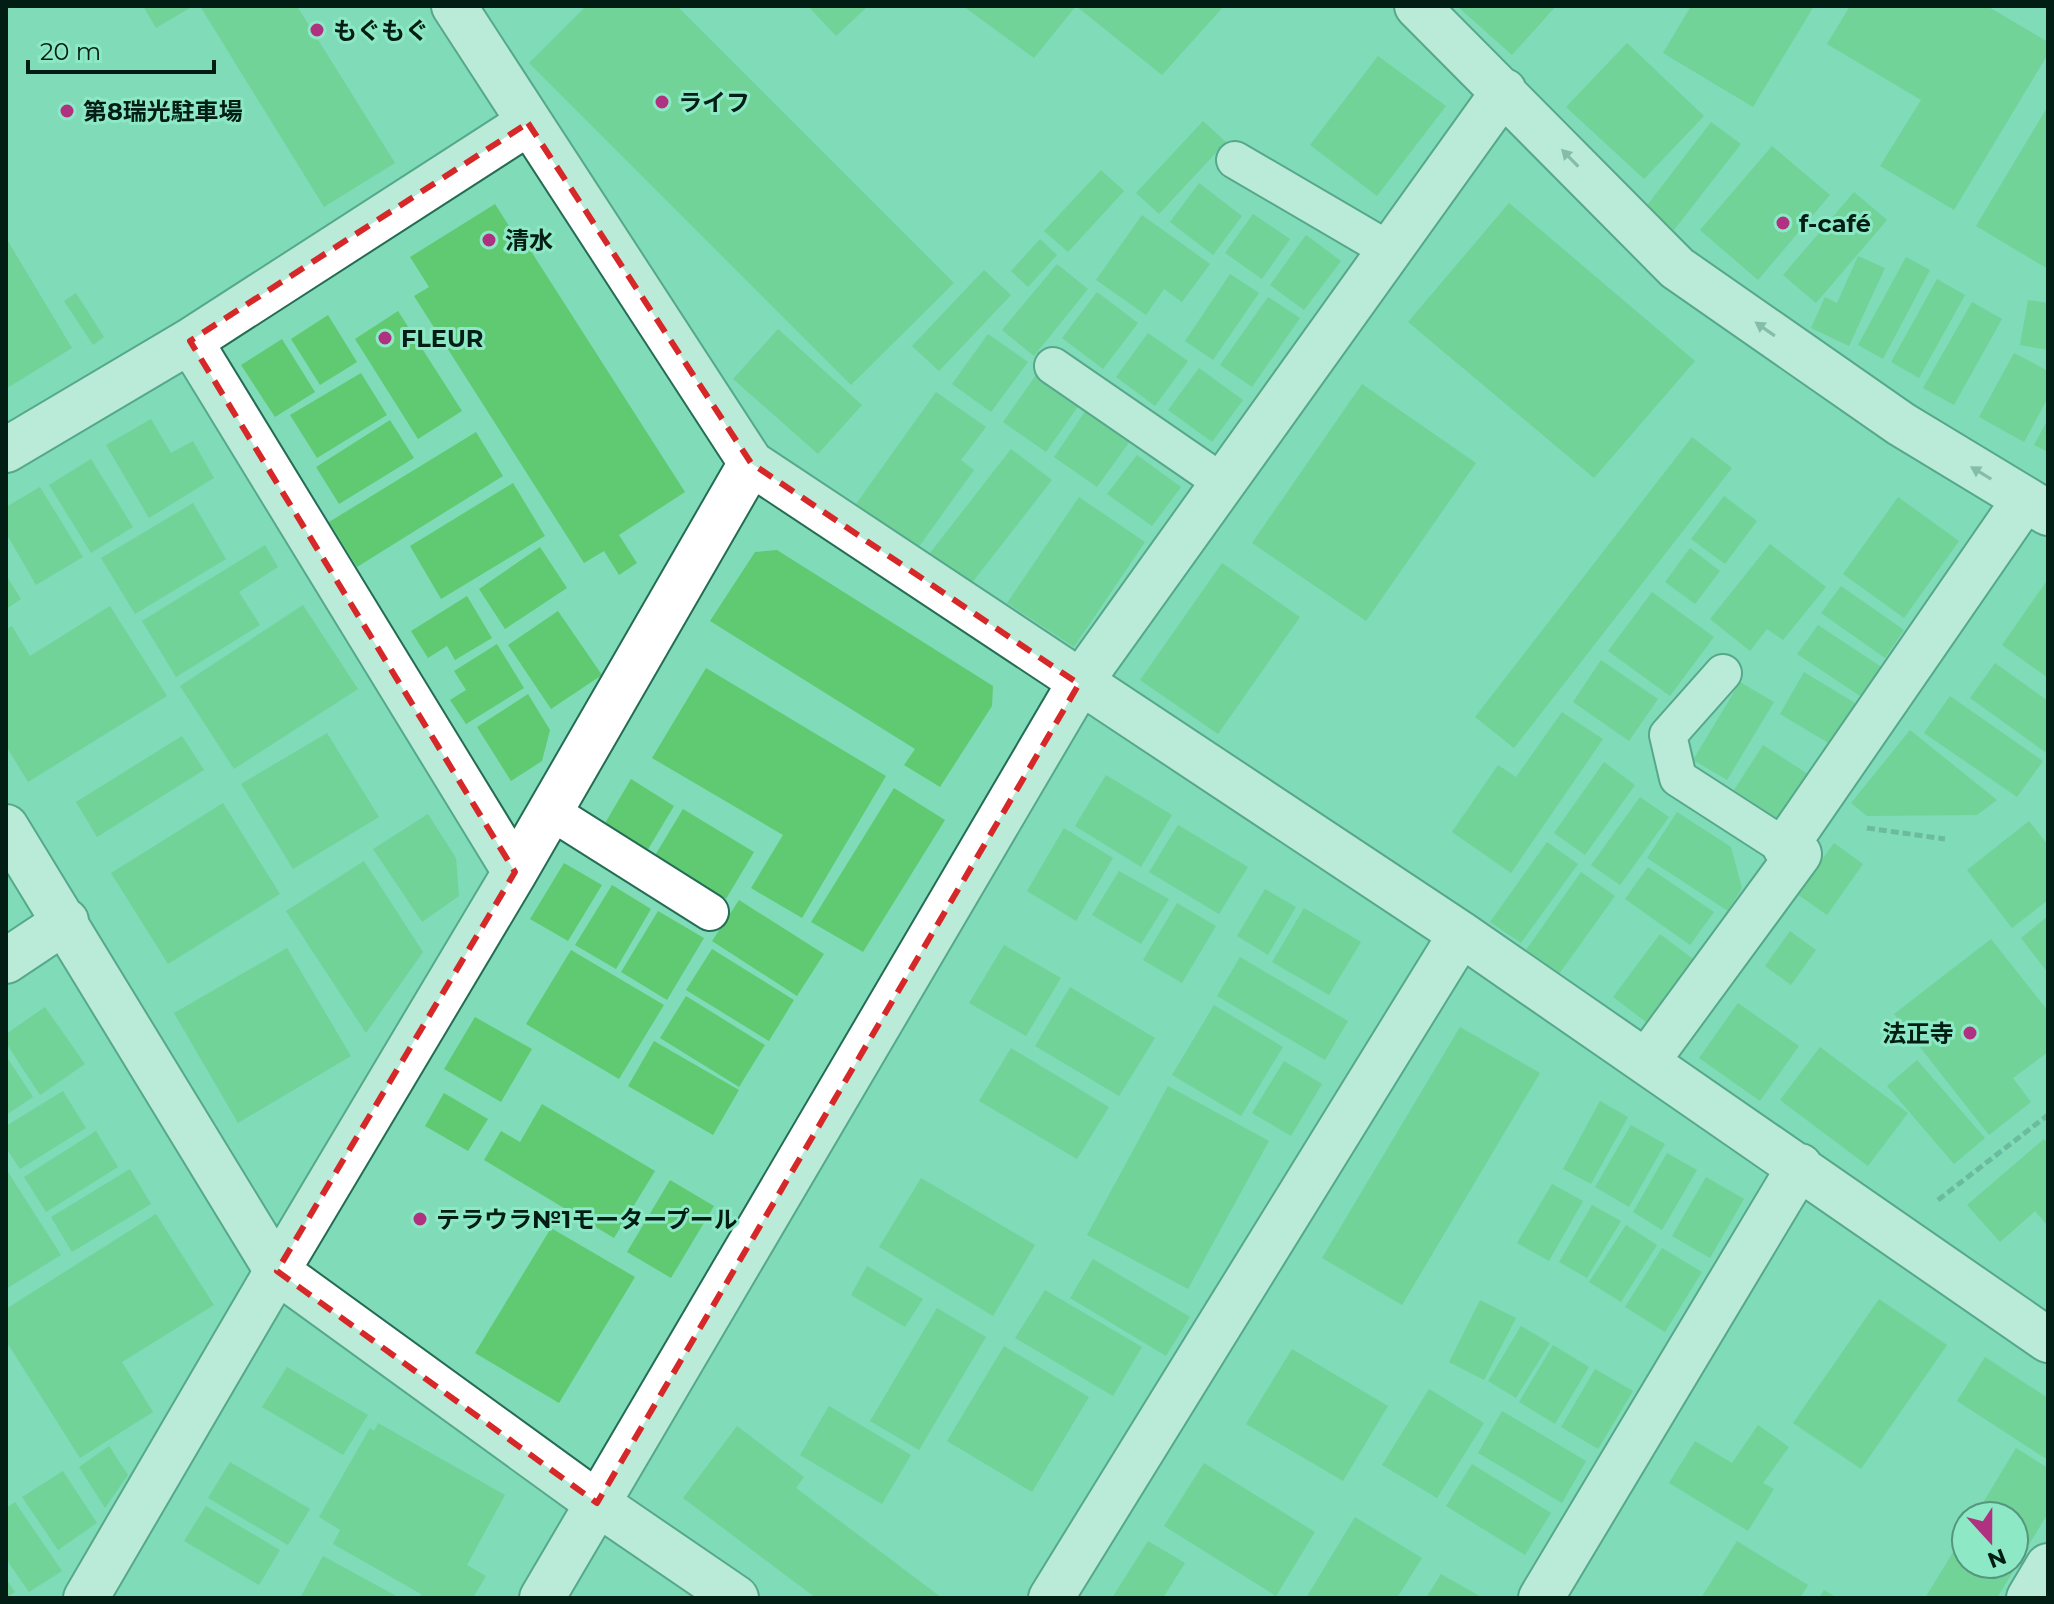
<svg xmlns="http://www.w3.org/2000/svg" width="2054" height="1604" font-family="Montserrat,'Noto Sans JP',sans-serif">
	<rect width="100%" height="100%" fill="#80dbb8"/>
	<!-- building -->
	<path fill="#5fca72" d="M143,6h50l-37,22z
		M200,6h97l98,157 -71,44z
		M586,6h91l277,277 -103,102 -322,-322z
		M808,6h60l-32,30z
		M963,6h261l-62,69 -86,-69 -42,52z
		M1457,6h99l-44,49z
		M1691,6h123l-61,101 -90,-54z
		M1850,6h137l61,36v12l-94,156 -74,-44 41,-66 -94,-56z
		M1627,43l77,73 -60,63 -78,-72z
		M1378,56l68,50 -69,90 -67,-51z
		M2048,106v163l-72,-43z
		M1203,121l23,21 -67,72 -23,-21z
		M1711,122l30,22 -67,86 -29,-22z
		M1772,146l58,49 -72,85 -58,-50z
		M1101,170l23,21 -56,61 -24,-21z
		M1199,183l43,33 -29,39 -43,-33z
		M1854,192l33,28 -71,83 -33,-28z
		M1509,203l186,158 -101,117 -186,-156z
		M495,204l21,33 4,-3 165,258 -66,43 18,28 -18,12 -15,-24 -20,12 -170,-267 15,-9 -19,-30z
		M1253,214l37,25 -28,40 -37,-26z
		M1142,215l68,49 -28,38 -18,-13 -18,26 -50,-35z
		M1306,235l35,26 -37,49 -34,-25z
		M6,238l66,110 -63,39 -3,-5z
		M1040,239l17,16 -29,32 -17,-16z
		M1858,256l27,12 -36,78 -38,-18 14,-31 12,6z
		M1906,257l24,13 -47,89 -25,-14z
		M1057,264l31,25 -54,67 -32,-26z
		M984,270l27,25 -72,76 -27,-25z
		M1230,274l29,19 -46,67 -28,-19z
		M1937,279l28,16 -46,83 -28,-16z
		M1097,292l41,31 -35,46 -41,-31z
		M76,293l28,44 -11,8 -29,-44z
		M1268,297l32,21 -48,69 -32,-22z
		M2028,300l20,3v47l-28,-5z
		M1972,302l30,17 -48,86 -31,-17z
		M398,311l64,100 -44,28 -63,-100z
		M328,315l29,47 -37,23 -29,-46z
		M778,329l84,76 -44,49 -85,-75z
		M1148,333l40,28 -33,45 -39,-29z
		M988,334l40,28 -37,50 -39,-28z
		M282,339l33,53 -40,25 -34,-52z
		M2014,353l34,18v27l-24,44 -45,-25z
		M1199,368l44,32 -31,42 -44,-32z
		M361,373l26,42 -70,43 -27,-43z
		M1036,375l43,30 -33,47 -43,-30z
		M1362,384l114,79 -110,158 -114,-78z
		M936,392l50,35 -25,33 13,10 -56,78 -62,-44z
		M1086,410l44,31 -33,46 -43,-30z
		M151,419l20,34 22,-12 21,37 -65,40 -43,-73z
		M2048,419v33l-14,-7z
		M390,420l24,38 -75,46 -23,-37z
		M476,432l27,44 -146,91 -28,-45z
		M1692,437l40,31 -218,280 -39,-31z
		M1011,449l41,31 -81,104 -41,-31z
		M1137,455l44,32 -29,39 -45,-32z
		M91,459l42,68 -42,26 -42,-68z
		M513,483l32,53 -104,63 -31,-53z
		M40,487l43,70 -47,28 -30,-52v-26z
		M1724,496l33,25 -32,43 -34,-25z
		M1079,497l66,45 -71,105 -67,-44z
		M1898,497l61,44 -55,77 -61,-44z
		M193,503l33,56 -91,55 -34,-56z
		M1770,544l56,43 -43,53 -16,-11 -17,22 -40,-32z
		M265,545l13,22 -39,25 21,33 -84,52 -34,-56z
		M540,547l27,41 -62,41 -26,-40z
		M1690,548l30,23 -25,33 -30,-22z
		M777,550l216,136 -1,20 -52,81 -36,-22 11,-16 -205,-128 45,-69z
		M1222,563l78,54 -82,117 -78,-54z
		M6,575l15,24 -15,10z
		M2048,579v99l-46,-33z
		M1841,586l63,44 -19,28 -64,-45z
		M1652,592l62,45 -44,59 -62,-45z
		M467,596l25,42 -37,22 -8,-14 -19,12 -17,-27z
		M303,605l55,84 -124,80 -54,-83z
		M110,606l57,90 -139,86 -22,-36v-117l6,-3 18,30z
		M558,611l44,64 -51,34 -43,-64z
		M1818,625l65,43 -20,30 -66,-44z
		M497,644l27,44 -58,36 -16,-24 16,-10 -12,-19z
		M1601,660l57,39 -29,42 -56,-39z
		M1995,663l53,38v46l-3,5 -75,-54z
		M706,668l180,108 -84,142 -51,-30 32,-53 -131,-77z
		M1804,672l56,34 -25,41 -55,-33z
		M1740,682l34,20 -47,78 -34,-20z
		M528,694l22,36 -8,31 -31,20 -34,-54z
		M1950,696l93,65 -26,36 -93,-64z
		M1562,712l41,27 -92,134 -59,-41 46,-67 18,12z
		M1910,730l87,70 -20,15 -110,1 -16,-13z
		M327,733l52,84 -86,52 -52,-85z
		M182,736l22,34 -107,67 -21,-35z
		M1763,745l51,33 -30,45 -50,-33z
		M1604,762l31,23 -50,70 -31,-22z
		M1106,775l66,40 -31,52 -66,-41z
		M631,779l43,27 -30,50 -43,-26z
		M894,788l51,32 -82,132 -52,-30z
		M1640,797l29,20 -49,68 -29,-20z
		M223,803l57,91 -112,70 -57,-91z
		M683,809l71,43 -28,47 -72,-42z
		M1677,812l54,35 11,41 -14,23 -81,-53z
		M428,814l28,44 3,38 -37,26 -49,-73z
		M2029,821l19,24v55l-36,28 -45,-58z
		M1178,825l70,42 -29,47 -70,-42z
		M1064,828l49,30 -37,63 -49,-30z
		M1547,842l31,22 -57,79 -31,-21z
		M1834,843l29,21 -36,51 -30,-21z
		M364,861l59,91 -57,81 -80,-122z
		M564,863l38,22 -34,56 -38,-22z
		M1648,867l66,45 -24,33 -65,-46z
		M1119,871l50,28 -28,45 -49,-29z
		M1581,872l34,24 -56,78 -33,-24z
		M612,885l39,24 -35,60 -41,-24z
		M1265,889l31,18 -28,48 -31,-19z
		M739,900l85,54 -27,42 -85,-55z
		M1177,903l39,23 -34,57 -39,-23z
		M1304,908l57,34 -32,53 -57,-33z
		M658,911l46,27 -37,62 -46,-28z
		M2048,916v57l-27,-35z
		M1790,931l26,19 -25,35 -26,-19z
		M1660,934l33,25 -47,63 -33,-25z
		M1991,939l57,72v41l-35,26 18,24 -42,33 -95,-121z
		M1004,945l57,33 -35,58 -57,-33z
		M287,948l64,108 -113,67 -64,-110z
		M712,949l82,51 -25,41 -83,-51z
		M571,950l93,55 -45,74 -93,-55z
		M1240,957l108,64 -23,39 -108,-64z
		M1070,987l85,51 -36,58 -84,-50z
		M686,996l79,49 -26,42 -79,-49z
		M1738,1003l61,43 -39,55 -61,-43z
		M1214,1005l69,42 -42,69 -69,-41z
		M45,1007l40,57 -45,31 -34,-52v-9z
		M475,1017l57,32 -31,53 -57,-33z
		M1460,1027l80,46 -138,232 -80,-47z
		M654,1041l85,49 -26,45 -85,-49z
		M1820,1047l88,66 -40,53 -88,-66z
		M1011,1048l98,59 -32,52 -98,-58z
		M6,1056l27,41 -27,18z
		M1917,1060l68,78 -31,26 -67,-78z
		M1284,1061l38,23 -31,52 -39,-23z
		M1168,1086l101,55 -81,148 -101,-54z
		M63,1091l23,37 -66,41 -14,-21v-22z
		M444,1093l44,26 -20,32 -43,-25z
		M1600,1101l28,16 -37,67 -28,-15z
		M542,1104l113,67 -41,67 -130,-78 17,-29 19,11z
		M1631,1125l34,19 -36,63 -34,-20z
		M96,1131l22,36 -72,45 -22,-35z
		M2044,1139l4,5v82l-13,-15 -35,31 -33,-37z
		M1667,1153l30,17 -35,60 -29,-18z
		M6,1169l55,86 -55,34z
		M130,1169l21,35 -79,48 -21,-35z
		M1706,1177l38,22 -34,59 -38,-22z
		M921,1178l114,67 -42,71 -114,-69z
		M670,1180l44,26 -43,72 -44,-26z
		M1552,1184l31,17 -34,60 -32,-18z
		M1592,1205l29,16 -34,57 -28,-16z
		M156,1214l58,91 -92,57 31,50 -73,46 -74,-117v-32z
		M1626,1225l31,20 -36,57 -32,-20z
		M551,1228l84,49 -76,126 -84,-50z
		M1662,1248l40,24 -37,60 -40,-25z
		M1093,1259l97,58 -24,39 -96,-58z
		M867,1266l56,33 -18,28 -54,-32z
		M1045,1290l97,57 -29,49 -98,-58z
		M1879,1299l68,46 -86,124 -68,-46z
		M1480,1300l36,18 -32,62 -35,-18z
		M937,1308l49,29 -67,113 -49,-29z
		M1521,1326l29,17 -34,55 -28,-17z
		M1553,1345l36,22 -34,57 -36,-22z
		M1004,1346l85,51 -57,95 -85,-51z
		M1292,1349l96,57 -45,75 -97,-57z
		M1985,1357l63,41v62l-91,-59z
		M287,1367l81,48 -25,40 -81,-48z
		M1595,1369l38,22 -35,58 -37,-22z
		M1429,1389l55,34 -47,75 -55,-33z
		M829,1406l82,49 -29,49 -82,-49z
		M1502,1411l84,50 -24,42 -84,-50z
		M378,1423l127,72 -38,70 19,11 -13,22h-54l2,-4 -88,-50 7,-14 -21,-13 51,-89 4,3z
		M1758,1425l31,22 -26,36 11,6 -26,42 -79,-48 26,-42 37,22z
		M737,1426l67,51 -8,11 146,110h-126l-133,-100z
		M109,1446l19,29 -23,33 -26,-41z
		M2016,1448l32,20v45l-51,85h-72l41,-67v33h48v-48h-39z
		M230,1462l80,47 -22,36 -80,-47z
		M1204,1463l111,69 -39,64 -112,-70z
		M1472,1464l79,49 -26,42 -79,-49z
		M63,1471l34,52 -39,27 -36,-53z
		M15,1502l47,69 -33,21 -23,-33v-51z
		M206,1506l74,44 -21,35 -75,-44z
		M1355,1517l67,41 -25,40h-91z
		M1148,1541l37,22 -22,35h-51z
		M1737,1541l71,44 -8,13h-99z
		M323,1556l77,42h-100z
		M1441,1574l42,24h-57z
		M6,1579l9,13 -9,6z
		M1824,1590l13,8h-18z"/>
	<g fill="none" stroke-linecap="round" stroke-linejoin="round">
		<!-- lane casing -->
		<g stroke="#256c55" stroke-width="40">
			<path id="lane" d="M1235,160l154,90
				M1053,366l170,117
				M1723,673l-55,62 10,43 107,69
				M550,811l160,101"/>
		</g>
		<!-- street casing -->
		<g stroke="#256c55" stroke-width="48">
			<path id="street" d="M454,6l297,457 710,471 587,406
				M1417,6l260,262 224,156 147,89
				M190,341l325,531
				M6,450l184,-109 338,-218
				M6,827l271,444 320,232 139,95
				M6,961l60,-40
				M1647,1061l152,-207 -14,-7 240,-348
				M277,1271l238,-399 236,-409
				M542,1598l537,-914 425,-593
				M1051,1598l410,-664
				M1541,1598l259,-432
				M2029,1598l19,-32"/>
		</g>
		<!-- secondary casing -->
		<g stroke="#256c55" stroke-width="48">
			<path id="secondary" d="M86,1598l191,-327"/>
		</g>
		<!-- path -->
		<path stroke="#52967c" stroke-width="5" stroke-dasharray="8 4" stroke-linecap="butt" d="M1867,828l78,11
			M1938,1200l110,-85"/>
		<!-- lane -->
		<use href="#lane" stroke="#fff" stroke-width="36"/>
		<!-- street -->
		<use href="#street" stroke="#fff" stroke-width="44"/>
		<!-- secondary -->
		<use href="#secondary" stroke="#fff" stroke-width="44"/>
	</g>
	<!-- one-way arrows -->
	<defs><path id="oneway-solid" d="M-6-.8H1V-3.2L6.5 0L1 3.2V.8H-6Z" transform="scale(2)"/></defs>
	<g fill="#8d9995">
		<use href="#oneway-solid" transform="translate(1570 158) rotate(-134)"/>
		<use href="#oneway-solid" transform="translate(1765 329) rotate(-145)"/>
		<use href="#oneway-solid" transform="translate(1981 473) rotate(-149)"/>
	</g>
	<!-- marked area -->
	<path d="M0 0H2054V1604H0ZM528,123l223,340 328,221 -482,819 -320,-232 238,-399 -325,-531z" fill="#80dbb8" fill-opacity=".55" fill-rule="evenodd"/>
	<path fill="none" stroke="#d62828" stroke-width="6" stroke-dasharray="16 10" stroke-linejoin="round" d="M528,123l223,340 328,221 -482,819 -320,-232 238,-399 -325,-531z"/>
	<!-- markers -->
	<g fill="#b0317f" stroke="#8de8c5" stroke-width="3">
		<circle cx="317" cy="30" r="8"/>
		<circle cx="662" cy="102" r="8"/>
		<circle cx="67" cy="111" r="8"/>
		<circle cx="1783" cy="223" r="8"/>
		<circle cx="489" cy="240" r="8"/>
		<circle cx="385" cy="338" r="8"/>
		<circle cx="1970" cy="1033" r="8"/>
		<circle cx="420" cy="1219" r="8"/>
	</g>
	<g text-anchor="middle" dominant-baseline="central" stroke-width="6" stroke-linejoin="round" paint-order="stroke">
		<!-- poi labels -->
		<g font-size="24" font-weight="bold" fill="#011d14" stroke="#8de8c5" text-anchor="start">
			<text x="333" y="30">もぐもぐ</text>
			<text x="678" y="102">ライフ</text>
			<text x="83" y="111">第8瑞光駐車場</text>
			<text x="1799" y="223">f-café</text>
			<text x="505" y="240">清水</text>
			<text x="401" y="338">FLEUR</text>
			<text x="1954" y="1033" text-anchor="end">法正寺</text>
			<text x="436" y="1219">テラウラ№1モータープール</text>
		</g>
	</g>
	<!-- border -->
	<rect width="2054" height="1604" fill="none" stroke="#011d14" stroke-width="16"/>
	<!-- north arrow -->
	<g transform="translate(1990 1540) rotate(159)"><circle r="38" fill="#8de8c5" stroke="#55977e" stroke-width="2"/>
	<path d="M0-6L14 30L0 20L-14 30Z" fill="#b0317f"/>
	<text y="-12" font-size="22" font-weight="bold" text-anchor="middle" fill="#011d14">N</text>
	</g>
	<!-- scale -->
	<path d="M28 60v12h186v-12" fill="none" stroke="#011d14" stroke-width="4"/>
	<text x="40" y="60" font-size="24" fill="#011d14" stroke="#8de8c5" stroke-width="6" paint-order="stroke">20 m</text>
</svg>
